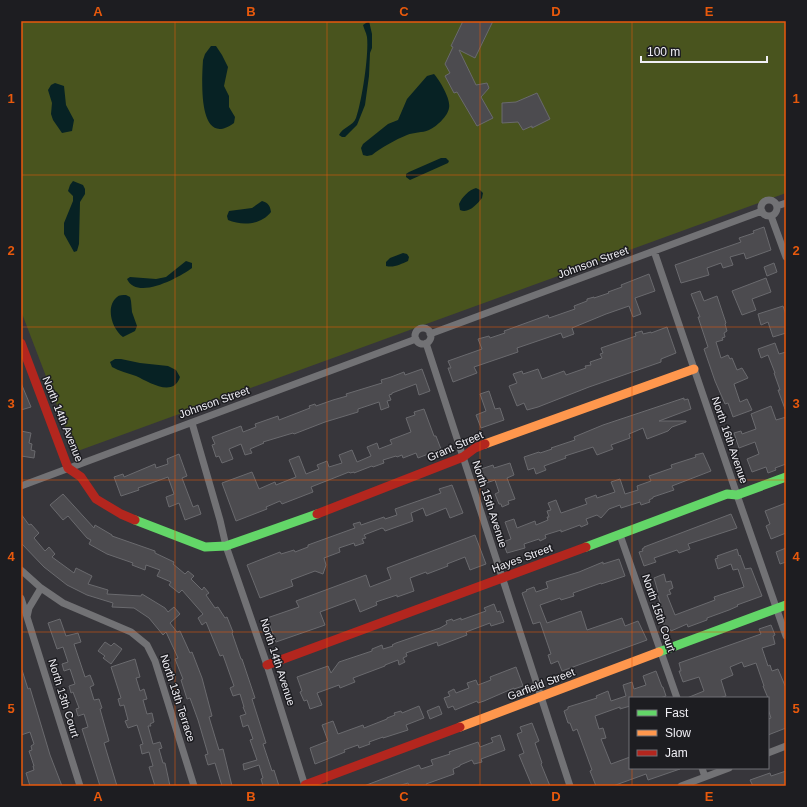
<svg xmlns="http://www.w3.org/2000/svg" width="807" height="807" font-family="Arial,sans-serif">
	<rect width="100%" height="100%" fill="#37363b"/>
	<!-- green -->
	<path fill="#49541e" d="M21,21h765v172l-711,259 -54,-141z"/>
	<!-- water -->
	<path fill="#072224" d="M369,21l3,13v14l-2,5 -1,23 -4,29 -8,20 -12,12h-3l-3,-2c4,-8 14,-9 17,-17 6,-17 13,-64 11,-81 -1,-5 -3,-8 -4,-12z
		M211,46h5l6,9 6,12 -4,19 5,10v11l6,10 -1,6c-37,27 -32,-45 -31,-63l2,-6z
		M434,74c6,7 17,25 15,34 -1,8 -13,19 -20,22 -7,3 -15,2 -22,5 -12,5 -25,12 -35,20l-5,1 -4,-1 -2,-7 2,-4 25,-20 10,-4 9,-21 20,-23z
		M55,83l9,3 2,19 8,15 -2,11 -10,2 -9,-13 -2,-6 1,-11 -4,-13 3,-5z
		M441,158h5l3,3 -1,2 -38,17 -4,-3v-3l3,-2z
		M73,181l10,4 2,4v5l-5,8 -1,42 -2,7 -3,1 -10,-18v-11l9,-22v-5l-5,-5 2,-6z
		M476,188l4,2 3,3 -1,5c-5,6 -13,16 -22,12l-1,-6c3,-7 10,-14 17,-16z
		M262,201c6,2 8,4 9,11 -10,13 -29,14 -43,8l-1,-4 2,-5 23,-3z
		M403,253l4,1 2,3 -1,4c-7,3 -14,7 -22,5v-4l4,-4z
		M186,261l6,2v5c-12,9 -55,33 -65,11l3,-2 26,2 10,-2z
		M126,295l4,2 1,4 1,11 5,14 -2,5 -12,6c-11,-8 -18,-30 -6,-40 2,-2 6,-2 9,-2z
		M115,359h6l19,4 28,3 8,4 4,7c-7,21 -31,5 -44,-1 -8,-3 -17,-5 -24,-9l-2,-5z"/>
	<!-- building -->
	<path fill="#4c4b4f" stroke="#6a6a6e" d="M463,21h30l-18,37 -16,-8 17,35 11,-2 2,5 -8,9 12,21 -16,8 -20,-34 -3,1 -9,-17 5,-3 -5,-9 8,-17 -2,-1z
		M537,93l13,26 -18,9v-2l-9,4 -5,-8 -16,1v-20l14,-1z
		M764,227l7,23 -25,9 -2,-6 -14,4 3,8 -10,3 -2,-5 -14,5 2,7 -28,8 -6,-18 66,-23 -2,-4 15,-5 -1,-2z
		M774,263l3,9 -10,4 -3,-9z
		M649,274l6,17 -20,7 6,16 -8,3 -4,-11 -23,8 -34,14 2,6 -11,4 -2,-5 -44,15 1,4 -44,15 3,6 -24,9 -5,-14h3l-3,-7 34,-12 -4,-10 11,-3 1,2 15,-5 -1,-2 44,-16 1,3 26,-9 -1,-3 13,-5v-2l7,-2v1l15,-5 -1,-1 14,-5 -1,-2z
		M766,278l5,14 -19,7 4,11 -14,5 -10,-24z
		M700,291l4,10 13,-5 9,27 -1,1 2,7 -3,2 1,4 -3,1 1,2 -7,2 5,16 7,-3 2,4 2,-1 5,12 5,-2 6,10 -14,6 6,18 7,-3 5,11 -19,7 -5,-14 -3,1 -10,-23 -11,-32 4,-2 -10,-30h2l-9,-23z
		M783,306l3,9v18l-13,4 -5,-15 -7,3 -3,-11z
		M667,327l9,26 -15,6v3l-72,25 -51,20 -11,3 -3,-7 -7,3 -8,-20 8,-3 -4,-9 9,-3 1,3 15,-5 4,10 22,-8 2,4 20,-7 -1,-2 6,-1 -1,-3 12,-4 -2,-4 3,-1 -2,-5 35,-12 -1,-3 7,-2 1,3 8,-2v1z
		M775,343l4,11 7,-2 -1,57 -7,-19h2l-6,-17h1l-7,-18 -7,3 -3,-9z
		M422,369l8,22 -11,4 -3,-11 -24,9v1l-3,1 2,5 -4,1 2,6 -8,3 -2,-8 -21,7v3l-33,10 -31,12 -1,-1 -30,9 1,1 -14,6 2,4 -7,2 -4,-11 -12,5 4,10 -11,4 -3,-7 -3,1 -4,-12 3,-1 -3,-7 29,-11 2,6 13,-5 -1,-3 23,-8 1,4 31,-12 -1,-2 6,-2 1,2 17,-6 14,-4 -1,-2 36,-11 -1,-3 10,-3 13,-5 1,3z
		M21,383l10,24 -10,3z
		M489,391l6,18 5,-1 4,12 -23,8 -5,-13 10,-4 -6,-17z
		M684,398v2l4,-1 3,10 -32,12h27v1l-14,5 -4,4 -21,8 -4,-11 -14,6 1,4 -19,7 2,4 -16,6 -4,-8 -28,9 1,2 -22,8 2,4 -10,4 -2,-6 -6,2 -4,-13 15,-5 1,1 12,-4 -1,-1 24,-8 -1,-3 29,-12z
		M771,406l5,14 10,-3v47l-11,4 1,2 -8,3 -2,-6 -14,5 -5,-13 12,-5 -4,-12 -16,6 -5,-15 7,-2 1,3 14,-5 -5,-15z
		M424,409l10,27h2l5,13 -23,9 -2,-5 -13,5 -1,-3 -5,2 -1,-1 -13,4 1,3 -11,4 -1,-1 -18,7v-1l-4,1 -1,-1 -38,15 2,5 -31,12 -2,-3 -14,6 1,2 -31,12 -14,-38 30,-11 7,17 16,-7 1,3 20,-8 -7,-17 10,-4 7,18 13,-5 -2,-4 10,-4 2,6 13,-4 -3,-8 13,-5 5,12 14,-6 -4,-9 10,-4 2,6 13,-5 -2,-4 21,-8 -5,-14 9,-3 -1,-3z
		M21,431l10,2 -2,10 3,1 -1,6 4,1 -1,7 -13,-2z
		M703,453l8,18 -39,15 2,4 -21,7v1l-4,2 1,2 -9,3 -1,-3 -19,6 -1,-3 -11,4 -8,9 -4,-3 -11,4 2,5 -7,3 -1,-2 -19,7v-2l-16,5 1,3 -6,3 -1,-2 -15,5 1,4 -18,5 -4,-11 8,-3 -6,-17 9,-3 3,9 18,-7 1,4 12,-5 -1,-3h2l-2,-6 4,-1 -3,-7 8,-3 5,13 26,-9 -2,-5 11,-4 1,3 18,-6 -4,-10 9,-3 5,15 13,-4 -1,-4 14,-5 -2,-5 23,-8 -1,-3 25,-8 -1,-2z
		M179,454l8,22 -5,2 11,29 5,-2 3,9 -16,6 -6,-17 -10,4 -3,-10 8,-3 -6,-17 -30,11 1,2 -18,6 -7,-19 9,-3 1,3 31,-13 1,4 12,-4 -1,-5z
		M510,463l4,12 -7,3 8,21 -7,2 1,3 -7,3 -1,-3h-2l-4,-10 4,-2 -4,-12 -9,3 -5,-14 12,-4 1,3z
		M452,485l11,28 -13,5 -4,-10 -20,8 -3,-8 -12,5 2,8 -28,10 -1,-2 -2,-1 -18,7 2,3 -4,1 2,4 -9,3 -1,-3 -15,5 1,4 -16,6 2,7 -3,9 -8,-3 -24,9 2,6 -33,12 -13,-33 33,-13 1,2 13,-4 1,2 13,-5v-2l47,-17 -2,-4 7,-2 1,3 23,-8 1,2 12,-4 -2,-6 46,-16 -2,-4z
		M63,494l31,34 1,-3 17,10v1l43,15v2l19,9 -1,2 12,10 3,-3 6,5 -3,3 11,11 2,-3 5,6 -3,2 9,13 3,-1 7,11 2,-1 6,15 -1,1 9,26h1l13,39 -3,1 14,44 -3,1 9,27 2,-1 5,16h-16l-2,-7 2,-1 -4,-13 -15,5 -1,-6 14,-4 -7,-20 3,-1 -5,-14 -5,2 -3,-11 6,-2 -3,-7h1l-4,-13 -7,2 -3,-8 4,-2 -11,-31 -3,1 -14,-34 -4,3 -4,-7 5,-4 -21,-24 -3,3 -10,-8 2,-3 -14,-6 3,-6 -14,-5 -1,5 -13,-5 1,-2 -26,-9 -18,-10 2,-4 -4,-2 -19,-22 -5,4 -13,-15z
		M786,503v30l-15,6 -5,-13 4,-2 -5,-13z
		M21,514l8,11 2,-1 8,9 -5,5 11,13 4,-4 6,7 -3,3 22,16 2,-5 16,8 -4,8 20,6 -1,4 34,2 1,-2 23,14 3,4 6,-5 6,7 -10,9 7,9 3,-1 10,22 2,-1 10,26 10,38 -3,1 6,20 4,13 4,-1 9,37h-10l-7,-23 -7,2 -3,-10 3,-1 -10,-34 -8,-22 -3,1 -6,-19 2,-1 -8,-20 3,-1 -12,-26 -3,3 -14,-17 -15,-10 -22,-1 1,-4 -26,-8 -20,-10 -23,-18 -23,-24z
		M731,514l6,14 -49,16 2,5 -11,4 -2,-3 -23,8 2,4 -12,4 -5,-14 4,-1 -1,-2 2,-1v-1z
		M475,535l11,29 -16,6 -5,-13 -18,7 1,2 -21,8 -1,-2 -16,6 4,13 -17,6v-2l-21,7 1,3 -17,7 -5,-13 -35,13 5,13 -49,17 -9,-24 32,-11 -3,-6 70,-26 4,12 21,-8 -4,-11z
		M786,548v14l-6,2 -4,-12z
		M737,549l2,7 1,-1 5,14 6,-1 11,28 -25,9 1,1 -9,4 -22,8v2l-19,7 -1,-3 -16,7 -1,-2 -4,1 -7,-20 3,-1 -5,-16 1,-1 -4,-14 10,-4 2,8 5,-1 2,7 -4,2 2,4 -4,1 8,20 40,-15 -1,-3 30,-10 -6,-18 -5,1 -2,-6 -13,5 -3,-10 3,-1 -1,-2z
		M619,559l6,17 -24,8v-1l-28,10 1,3 -13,4 -1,-2 -20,7 7,18 34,-12 6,19 35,-12 3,8 13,-5 9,19 -85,31 -4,-10 -7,3 -3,-9 3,-1 -11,-32 -7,2 -11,-31 5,-2 -1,-1 8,-3 2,5 12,-4 -2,-6 33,-10 24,-10v2z
		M494,604l3,8 3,-1 4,11 -13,4 -1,-3 -24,9 1,3 -29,11 -1,-4 -31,11 1,3 -4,2 2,4 -6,3 -1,-5 -13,5v1l-32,12 2,4 -15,6 -1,-3 -22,8 5,12 -12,4 -3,-9 -3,1 -4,-9 2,-1 -5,-14 31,-11 3,7 8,-11 33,-11v-2l10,-4 1,4 10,-3 -1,-1 4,-2 44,-15 7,-4 -1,-3 6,-2 1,2 8,-3v2l25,-9 -2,-3z
		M60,619l6,17 12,-3 3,9 -7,2 11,33 5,-2 4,10 -4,2 4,13 5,-1 3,9 -2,1 9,32 -5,2 13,43h-17l-18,-57 6,-2 -4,-13 -6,2 -2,-7 3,-1 -6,-16 -2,1 -2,-7 6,-2 -5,-15 -6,2 -2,-7 6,-2 -5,-15 -6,2 -9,-26z
		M771,625l4,10 -2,1 2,8 -13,4 6,18 2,-1 2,6 6,-2 8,19v40l-18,7v-16l3,-1 -3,-9v-11l-5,-12h1l-8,-23 -12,4 -2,-5 -12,5 3,8 -12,5 5,16 -7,2h-32l17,-7 -5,-14 -16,5 -4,-11h2l-2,-8 82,-29 -2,-5z
		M105,642l6,4 3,-3 8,6 -11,15 -8,-6 2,-2 -7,-5z
		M135,659l5,18 -4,1 4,13 4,-2 3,10 -4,1 4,14 5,-1 2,9 -4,2 1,2h-3l5,18 7,-2 2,6 -3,1 4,14h2l5,23h-15l-6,-19 4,-1 -4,-14 -7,2 -2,-9 3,-1 -6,-19 -9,3 -3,-7 3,-1 -4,-15 -4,1 -2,-7 3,-1 -10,-31z
		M516,667l7,19 -9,3v-1l-30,13 -6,2 -1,-2 -22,9 -2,-4 -5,2 -4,-10 6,-2 -2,-4 6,-3 2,4 13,-5 -2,-5 9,-3 2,5 13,-5 -1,-3z
		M22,670l6,19 2,-1 20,67 12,31h-32l-4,-13 8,-3 -1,-4h1l-5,-15 3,-1 -1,-4 3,-2 -4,-12 -9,3v-64z
		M656,671l6,16h1l3,9 -6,2h-30v8l-10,3v-2l-25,9 4,13 4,-1 3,10 -5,1 10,25 19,-7v11l50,1 -32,11 -2,-6 -33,12h-17l-6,-15 2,-1 -15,-41 -4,2 -3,-8h-2l-4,-12 4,-2v-2l29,-9 -1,-2 12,-5 3,10 15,-5 -3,-11 9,-3 2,7 12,-4 -3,-9z
		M419,706l5,12 -18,7 2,5 -25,8v-1l-14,5 1,2 -11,4 -1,-3 -14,5 1,2 -30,12 -5,-16 18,-7 -6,-16 11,-4 5,13 25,-9 1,3 23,-9v-1l8,-3 -1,-2 7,-2 1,2z
		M439,706l3,8 -12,5 -3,-8z
		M532,723l7,18 -4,2 7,20 -1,1 9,22h-18l-13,-31 5,-2 -7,-19 5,-2 -2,-5z
		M500,735l5,15 -24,9 1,3 -8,2 -2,-4 -12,5v1l-7,3 1,5 -28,10 1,2h-18l-1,-3 -10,3h-34l55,-21 2,4 12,-4 -2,-5 19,-6 -1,-2 29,-10 2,5 13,-5 -2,-4z
		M786,771v15h-33l-3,-6 20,-7 1,3z"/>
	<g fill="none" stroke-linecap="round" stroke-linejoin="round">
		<!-- street -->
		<path stroke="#727275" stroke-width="7" d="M761 208a8 8 0 1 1 16 0a8 8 0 1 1-16 0Z
			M777,206l9,-3
			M771,216l15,41
			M654,251l83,244 49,141
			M415 336a8 8 0 1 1 16 0a8 8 0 1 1-16 0Z
			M430,334l332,-123
			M426,343c49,147 95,296 144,443
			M192,423l28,97 6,26 41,119 38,121
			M21,486l395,-147
			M620,535l57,163
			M21,570l20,18 22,15 68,29 16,13 8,16 39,125
			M41,588l-12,20 -2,9 53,169
			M21,598l6,19
			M768,753l18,-7
			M702,768l3,9
			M681,786l48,-18"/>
		<!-- fast -->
		<path stroke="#63d668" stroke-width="9" d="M135,520l70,27 21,-1 91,-32
			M586,547l141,-53 10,1 49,-18
			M659,652l127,-47"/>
		<!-- slow -->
		<path stroke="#ff974d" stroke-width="9" d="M485,444l209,-75
			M460,727l199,-75"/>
		<!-- jam -->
		<path stroke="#b3261e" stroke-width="9" d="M21,343l47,125 13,9 15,22 25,15 14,6
			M317,514l146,-57 12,-9 10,-4
			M267,665l319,-118
			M305,785l155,-58"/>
	</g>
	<!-- grid -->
	<path fill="none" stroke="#e8590c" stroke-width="1" stroke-opacity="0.55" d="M175,21v765M327,21v765M480,21v765M632,21v677M21,175h765M21,327h765M21,480h765M21,632h765M632,768v18"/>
	<g text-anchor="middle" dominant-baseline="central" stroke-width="3" stroke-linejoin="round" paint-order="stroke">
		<!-- street labels -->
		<g font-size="11" fill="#f0eff5" stroke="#1d1d21">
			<text transform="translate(593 262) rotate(-20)">Johnson Street</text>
			<text transform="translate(214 402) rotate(-20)">Johnson Street</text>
			<text transform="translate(63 419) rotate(68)">North 14th Avenue</text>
			<text transform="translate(730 440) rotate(71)">North 16th Avenue</text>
			<text transform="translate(455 446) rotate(-24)">Grant Street</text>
			<text transform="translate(490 504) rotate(72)">North 15th Avenue</text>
			<text transform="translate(522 558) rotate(-20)">Hayes Street</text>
			<text transform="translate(659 613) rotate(71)">North 15th Court</text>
			<text transform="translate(278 662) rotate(72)">North 14th Avenue</text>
			<text transform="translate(541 684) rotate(-21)">Garfield Street</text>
			<text transform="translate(64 698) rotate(73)">North 13th Court</text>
			<text transform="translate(178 698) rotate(72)">North 13th Terrace</text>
		</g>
	</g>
	<!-- border -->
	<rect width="807" height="807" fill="none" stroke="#1d1d21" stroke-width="44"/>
	<!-- legend -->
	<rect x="629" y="697" width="140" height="72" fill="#1d1d21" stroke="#717176"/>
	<rect x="637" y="710" width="20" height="6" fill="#63d668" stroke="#717176"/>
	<text x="665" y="717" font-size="12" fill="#f0eff5">Fast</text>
	<rect x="637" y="730" width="20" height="6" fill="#ff974d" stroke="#717176"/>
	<text x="665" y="737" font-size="12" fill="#f0eff5">Slow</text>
	<rect x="637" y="750" width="20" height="6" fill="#b3261e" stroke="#717176"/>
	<text x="665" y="757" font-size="12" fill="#f0eff5">Jam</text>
	<!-- scale -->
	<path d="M641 56v6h126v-6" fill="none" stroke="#f0eff5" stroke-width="2"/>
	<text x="647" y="56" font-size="12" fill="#f0eff5" stroke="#1d1d21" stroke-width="3" paint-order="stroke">100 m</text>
	<rect x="22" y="22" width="763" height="763" fill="none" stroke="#e8590c" stroke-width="1.5"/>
	<g font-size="13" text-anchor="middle" font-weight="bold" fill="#e8590c">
		<text x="98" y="16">A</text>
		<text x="251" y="16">B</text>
		<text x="404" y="16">C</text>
		<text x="556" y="16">D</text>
		<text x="709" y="16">E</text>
		<text x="11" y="103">1</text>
		<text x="796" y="103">1</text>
		<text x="11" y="255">2</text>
		<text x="796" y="255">2</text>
		<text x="11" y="408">3</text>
		<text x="796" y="408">3</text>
		<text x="11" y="561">4</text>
		<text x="796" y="561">4</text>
		<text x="11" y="713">5</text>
		<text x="796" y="713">5</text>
		<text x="98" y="801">A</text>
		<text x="251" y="801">B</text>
		<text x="404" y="801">C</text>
		<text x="556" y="801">D</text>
		<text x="709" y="801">E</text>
	</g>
</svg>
